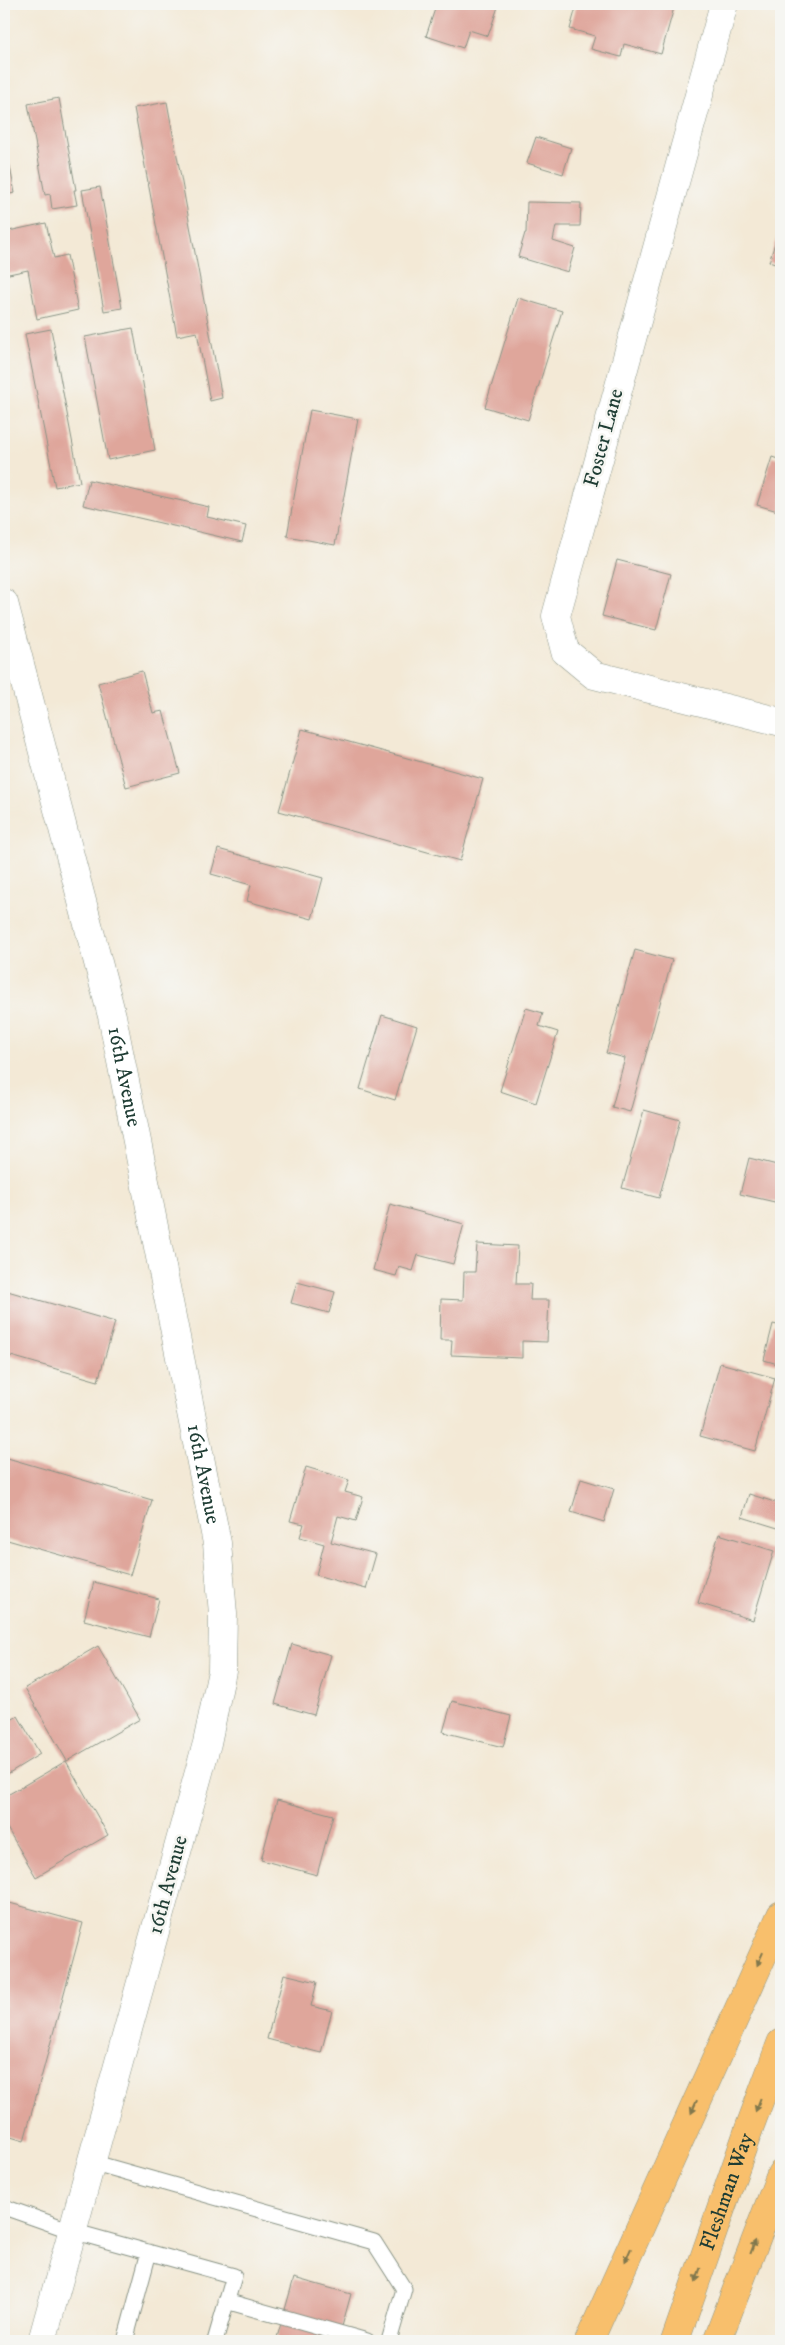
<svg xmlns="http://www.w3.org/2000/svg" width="785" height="2345" font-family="'IM FELL DW Pica',serif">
	<rect width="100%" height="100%" fill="#f6f6f2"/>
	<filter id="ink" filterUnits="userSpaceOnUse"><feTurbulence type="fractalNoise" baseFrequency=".02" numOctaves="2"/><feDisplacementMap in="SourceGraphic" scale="10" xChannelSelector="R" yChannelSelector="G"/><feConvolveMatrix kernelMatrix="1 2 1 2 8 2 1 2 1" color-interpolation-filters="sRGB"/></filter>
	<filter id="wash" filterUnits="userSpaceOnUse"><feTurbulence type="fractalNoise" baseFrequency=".0096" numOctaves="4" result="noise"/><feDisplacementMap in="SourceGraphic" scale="20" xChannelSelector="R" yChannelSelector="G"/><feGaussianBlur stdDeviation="1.12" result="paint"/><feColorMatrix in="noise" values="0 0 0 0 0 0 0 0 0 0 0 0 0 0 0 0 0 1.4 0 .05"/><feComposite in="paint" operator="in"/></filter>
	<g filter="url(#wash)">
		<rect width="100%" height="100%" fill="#f3e9d6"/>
		<g id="blocks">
			<!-- building -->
			<path fill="#dfa69b" d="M429,4h70l-11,32 -19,-6 -6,18 -37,-12 10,-30z
				M577,4h98l-14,50 -37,-10 -3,13 -30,-8 4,-13 -25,-7z
				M59,98l17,92h-2l3,15 -25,4 -2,-15 -5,1 -17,-91z
				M167,102l55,296 -12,3 -13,-69 -20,4 -43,-228z
				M4,136l11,57 -11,2z
				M536,137l35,11 -8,26 -36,-11z
				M100,187l22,121 -18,3 -22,-121z
				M527,202l54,1 -1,23h-24l-3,15 22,7 -7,24 -50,-15 7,-24h1z
				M46,223l8,35 13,-3 11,55 -41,9 -9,-49 -24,5v-43z
				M781,224v54l-6,-2 3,-11 -9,-3z
				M518,298l44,13 -34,109 -43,-13z
				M133,328l22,122 -47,10 -23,-123z
				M51,329l29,153 -25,5 -30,-153z
				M310,410l48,9 -23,126 -48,-9z
				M772,457l9,3v52l-24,-7z
				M89,480l120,27 -2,10 39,9 -4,16 -159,-37z
				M617,560l54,14 -15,56 -54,-14z
				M142,671l11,42 10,-2 17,62 -54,14 -28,-104z
				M302,729l181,50 -23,82 -181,-50z
				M218,849l105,29 -11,41 -65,-18 4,-16 -40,-11z
				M635,950l37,10 -42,152 -18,-5 13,-49 -19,-5z
				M526,1008l17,5 -4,13 19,6 -22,71 -36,-12z
				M382,1015l35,11 -22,74 -35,-11z
				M644,1110l36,10 -21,78 -37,-10z
				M749,1158l32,8v27l-2,10 -39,-9z
				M390,1204l74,20 -11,40 -35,-9 -5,16 -14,-4 -3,9 -23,-6z
				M477,1244l41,2 -2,38h15l-1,16h19l-2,42 -25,-1v17l-71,-3 1,-15h-12l1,-41 22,1 1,-28h11z
				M297,1282l38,10 -6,21 -38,-10z
				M4,1290l111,32 -17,59 -94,-27z
				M773,1324l8,2v39l-17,-5z
				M720,1363l55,15 -20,73 -55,-15z
				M4,1457l148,43 -22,75 -126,-36z
				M306,1467l43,13 -4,12 18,5 -7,24 -18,-5 -7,26 45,12 -10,35 -50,-14 8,-31 -24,-7 4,-13 -14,-3z
				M581,1479l33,10 -10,33 -33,-10z
				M749,1494l32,10v25l-39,-12z
				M719,1534l55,17 -21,69 -55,-17z
				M94,1582l65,17 -10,38 -65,-17z
				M292,1644l39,11 -17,60 -39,-11z
				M98,1646l42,73 -73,42 -42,-73z
				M452,1701l59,15 -8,31 -60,-15z
				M18,1716l22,38 -36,22v-52z
				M66,1761l42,74 -72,42 -32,-54v-26z
				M277,1800l56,15 -16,60 -56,-15z
				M6,1902l77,21 -59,218 -20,-6v-225z
				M284,1974l33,8 -6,24 21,5 -11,42 -54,-14z
				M294,2278l57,16 -13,47h-62z"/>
		</g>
	</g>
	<g filter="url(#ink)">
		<use href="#blocks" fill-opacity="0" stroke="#899385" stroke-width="1"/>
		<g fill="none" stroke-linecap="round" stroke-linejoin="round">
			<!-- service casing -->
			<g stroke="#899385" stroke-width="17">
				<path id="service" d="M91,2162l283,80 30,47 -15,52
					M4,2207l68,24 162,45 -19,65
					M226,2301l141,40
					M125,2341l24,-89"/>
			</g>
			<!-- minor casing -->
			<g stroke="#899385" stroke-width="29">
				<path id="minor" d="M724,4l-168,612 9,35 29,24 187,47"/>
			</g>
			<!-- tertiary casing -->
			<g stroke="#899385" stroke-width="29">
				<g id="tertiary">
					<path id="s1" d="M4,603l108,413 105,527 6,71 -1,57 -15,72 -165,598"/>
				</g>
			</g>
			<!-- primary casing -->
			<g stroke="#899385" stroke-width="29">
				<g id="primary">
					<path d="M589,2341l192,-426"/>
					<path id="s2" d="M675,2341l75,-215 31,-83"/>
					<path d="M717,2341l64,-167"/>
				</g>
			</g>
			<!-- service -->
			<use href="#service" stroke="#fff" stroke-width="15"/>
			<!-- minor -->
			<use href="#minor" stroke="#fff" stroke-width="28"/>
			<!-- tertiary -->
			<use href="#tertiary" stroke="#fff" stroke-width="28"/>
			<!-- primary -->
			<use href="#primary" stroke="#f8bf6c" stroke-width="28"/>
		</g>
		<!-- one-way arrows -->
		<defs><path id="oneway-solid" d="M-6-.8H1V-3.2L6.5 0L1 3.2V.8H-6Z" transform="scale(1.25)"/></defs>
		<g fill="#81784d">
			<use href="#oneway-solid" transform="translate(760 1959) rotate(114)"/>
			<use href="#oneway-solid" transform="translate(758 2105) rotate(111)"/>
			<use href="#oneway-solid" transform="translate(694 2107) rotate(114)"/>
			<use href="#oneway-solid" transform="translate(753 2247) rotate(-69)"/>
			<use href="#oneway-solid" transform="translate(628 2255) rotate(114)"/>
			<use href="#oneway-solid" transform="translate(698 2275) rotate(109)"/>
		</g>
	</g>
	<g text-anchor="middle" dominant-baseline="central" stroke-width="5" stroke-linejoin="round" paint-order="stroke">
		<!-- street labels -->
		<g font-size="21" fill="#1f3d34" stroke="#f6f6f2">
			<text transform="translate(604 438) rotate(-75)">Foster Lane</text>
			<text stroke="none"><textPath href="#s1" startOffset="489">16th Avenue</textPath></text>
			<text stroke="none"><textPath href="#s1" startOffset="894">16th Avenue</textPath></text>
			<text transform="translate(168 1885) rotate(-75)">16th Avenue</text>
			<text stroke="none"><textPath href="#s2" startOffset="158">Fleshman Way</textPath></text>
		</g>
	</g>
	<!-- margin -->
	<rect width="785" height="2345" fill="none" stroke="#f6f6f2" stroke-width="20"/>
</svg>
